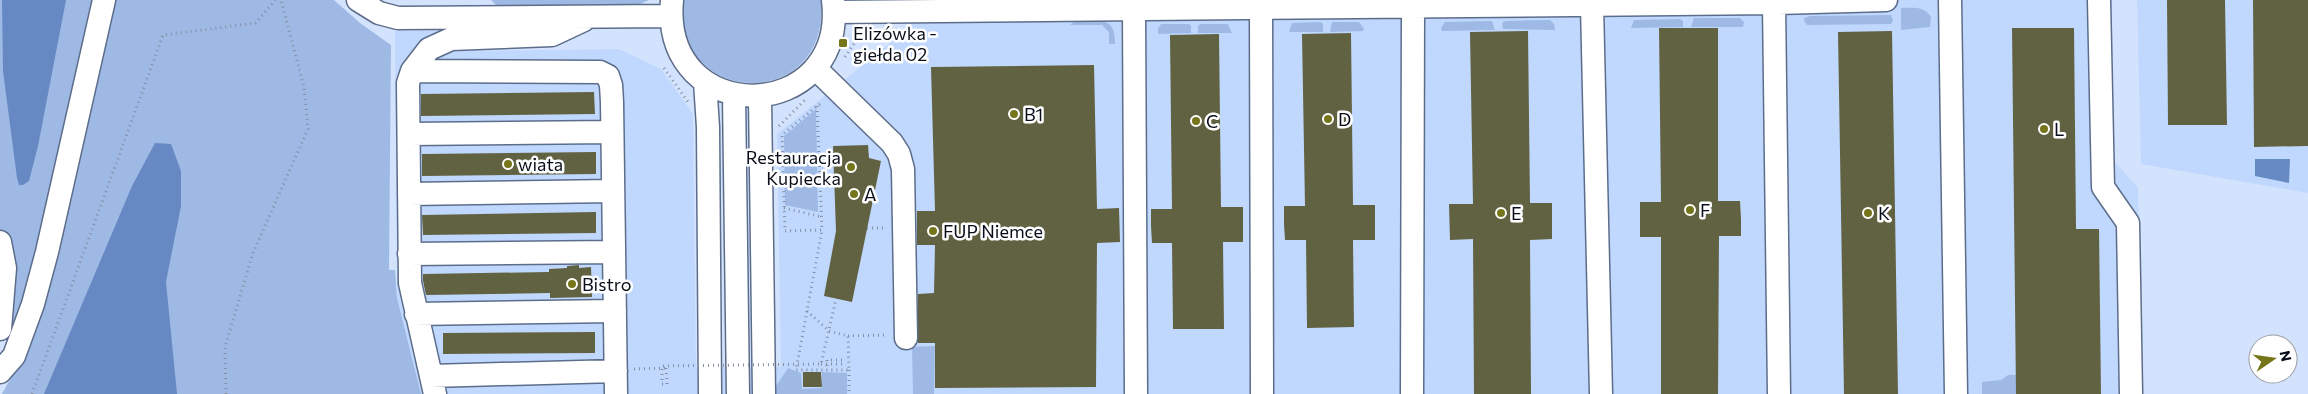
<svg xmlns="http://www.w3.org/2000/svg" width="2308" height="394" font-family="Commissioner,sans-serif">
	<rect width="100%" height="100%" fill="#d4e3fd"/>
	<!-- built -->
	<path fill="#c0d8fe" d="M910,0h1202l1,160 25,28 4,206h-1721l-24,-96 -2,-267 80,-1 1,21 143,-2 42,20 32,45 3,253h85l-4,-233 132,-106z
		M2137,0h171v193l-167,-29z"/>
	<!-- green -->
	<path fill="#9fb9e5" d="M0,0h95l-56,252 -24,77 -4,2 -11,-74z
		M107,0h227l26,23 31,22 -2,225h6l2,28 24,96h-419l29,-53z
		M491,0h158l-9,4 -143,2z
		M684,0h137c10,113 -151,108 -137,0z
		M1901,8c13,0 23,-2 30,9l-1,10 -29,3z
		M1891,15l2,5 -2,4 -84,1 -3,-4v-3l6,-2z
		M1694,18h46l4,4 -1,5h-52z
		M1680,19l3,2v6l-52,1 3,-8z
		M1076,20c21,0 40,-5 39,24h-6v-12l-7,-7h-32z
		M1550,20l4,4 1,6 -52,-1 -1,-6 3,-2z
		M1492,21l3,9 -53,1 -1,-3 4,-6z
		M1321,22l2,2v8h-34l3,-9z
		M1332,22h27l5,7 -1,2 -33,1z
		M1161,24h28l2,2v7l-33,1v-5z
		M1200,24h28l4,9h-34v-7z
		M816,109l2,103 -33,-7 -1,-69z
		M935,346l-1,48h-21l-1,-47z
		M788,368l13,5 1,16 20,-1v-16l25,1v21h-71v-8z
		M2008,375h8v19h-34v-12l19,-2z"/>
	<!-- water -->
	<path fill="#6689c3" d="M2,0h64l-28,146 -9,35 -6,4h-4l-2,-7 -14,-107z
		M155,143l16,1 10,27v35l-15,76 11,112h-133l88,-208z
		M2255,159h35l-1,24 -34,-7z"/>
	<!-- building -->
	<path fill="#616241" d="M2167,0h58l2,125h-59z
		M2253,0h55v146l-54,1z
		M1659,28h59v173h22l1,18v17h-22l-1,158h-57v-157h-21v-35h21z
		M2012,28h62l2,201h23l2,165h-85z
		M1528,31l2,172h22v36l-22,1 1,154h-57l-1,-155 -23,1 -1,-36h24l-3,-172z
		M1892,31l6,363h-54l-6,-362z
		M1351,33l2,172h22v35h-22l1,87 -47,1 -1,-88h-21l-1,-16v-18h21l-3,-172z
		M1219,34l2,173h22v35h-20l1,87h-51l-1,-86h-20l-1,-17v-17h21l-2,-174z
		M1094,65l3,144 22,-1 1,34 -23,1 -1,144 -161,1v-45h-17v-49l16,-1 1,-48h-18v-34h18l-4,-144z
		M594,92l1,22 -174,2v-22z
		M868,145l1,13 12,3 -29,141 -28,-6 12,-65 -3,-85z
		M596,152v22l-174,2v-22z
		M596,212v21l-173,2 -1,-20z
		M579,265v3l12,-1 1,30 -42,1v-5l-124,2 -3,-14v-7l126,-2v-3l18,-1v-2z
		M595,332v21l-152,1v-21z
		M803,372h18l1,15h-19z"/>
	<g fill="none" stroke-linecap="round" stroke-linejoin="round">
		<!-- minor casing -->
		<g stroke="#5c6d8a" stroke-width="25">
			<path id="minor" d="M358,0l21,13 19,5 272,-2
				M672,0c-12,130 176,125 161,0
				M1950,0l6,394
				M2099,0l4,187 25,36 3,171
				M1774,3l112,-3
				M1592,5l9,389
				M1261,9l1,385
				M1134,10l2,384
				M835,12l939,-9 5,391
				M815,68l77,75 7,11 4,15 3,169
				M412,71l17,-22 22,-10 101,-4 32,-15
				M705,82l3,45 2,267
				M734,95l4,299
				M760,97l4,297
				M409,134l203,-2
				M409,194l204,-3
				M0,242l5,26 -5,61
				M409,254l205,-2
				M416,314l199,-3
				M0,372l14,-16 19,-52 14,-52 57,-252
				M431,376l185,-5
				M435,394l-25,-111 -2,-200 4,-12 188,1 8,4 3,9 1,17 4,292
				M1412,394l1,-387"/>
		</g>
		<!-- path -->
		<path stroke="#848fa3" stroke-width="3" stroke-dasharray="1 4" stroke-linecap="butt" d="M845,57l19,-28
			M664,68l24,34
			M817,106l5,124 -37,1 -3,-96 35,-29 6,-4
			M779,126l26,-26
			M784,208l38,9
			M867,228h19
			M807,311l22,20 19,5 1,34h-53l26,-140
			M848,336l39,-1
			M827,360v10
			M634,369l32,-1
			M849,370v24
			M32,394l131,-359 93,-12 19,-23
			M226,394l-1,-47 28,-94 55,-124 -4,-42 -23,-87"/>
		<!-- minor -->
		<use href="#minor" stroke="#fff" stroke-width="22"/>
		<!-- path-bridge -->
		<path stroke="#848fa3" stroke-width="3" stroke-dasharray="1 4" stroke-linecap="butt" d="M821,364h21v-4h-15
			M666,368l1,16h-5v-18l159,-2 15,-65"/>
	</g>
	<!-- markers -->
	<g fill="#75751a" stroke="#fff" stroke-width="2">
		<rect x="838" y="38" width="10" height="10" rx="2.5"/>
		<circle cx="1014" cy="114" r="5"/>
		<circle cx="1328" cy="119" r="5"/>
		<circle cx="1196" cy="121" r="5"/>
		<circle cx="2044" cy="129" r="5"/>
		<circle cx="508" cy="164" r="5"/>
		<circle cx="851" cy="167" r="5"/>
		<circle cx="854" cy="194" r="5"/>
		<circle cx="1690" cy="210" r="5"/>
		<circle cx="1501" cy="213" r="5"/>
		<circle cx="1868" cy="213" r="5"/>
		<circle cx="933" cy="231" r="5"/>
		<circle cx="572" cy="284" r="5"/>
	</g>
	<g text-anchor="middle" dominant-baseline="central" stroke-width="5" stroke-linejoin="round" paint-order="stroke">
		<!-- poi labels -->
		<g font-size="18" fill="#080e19" stroke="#fff" text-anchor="start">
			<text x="853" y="33">Elizówka -<tspan x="853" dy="21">giełda 02</tspan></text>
			<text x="1024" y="114">B1</text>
			<text x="1338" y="119">D</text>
			<text x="1206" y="121">C</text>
			<text x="2054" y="129">L</text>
			<text x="841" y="157" text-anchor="end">Restauracja<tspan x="841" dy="21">Kupiecka</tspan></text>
			<text x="518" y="164">wiata</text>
			<text x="864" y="194">A</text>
			<text x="1700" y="210">F</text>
			<text x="1511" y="213">E</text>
			<text x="1878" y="213">K</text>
			<text x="943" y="231">FUP Niemce</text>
			<text x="582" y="284">Bistro</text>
		</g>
	</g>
	<!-- north arrow -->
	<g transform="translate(2273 359) rotate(77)"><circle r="24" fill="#ffffff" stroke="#9c9fa3"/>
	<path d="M0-4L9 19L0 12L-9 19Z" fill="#75751a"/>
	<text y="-8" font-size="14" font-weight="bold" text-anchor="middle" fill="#080e19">N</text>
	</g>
</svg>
